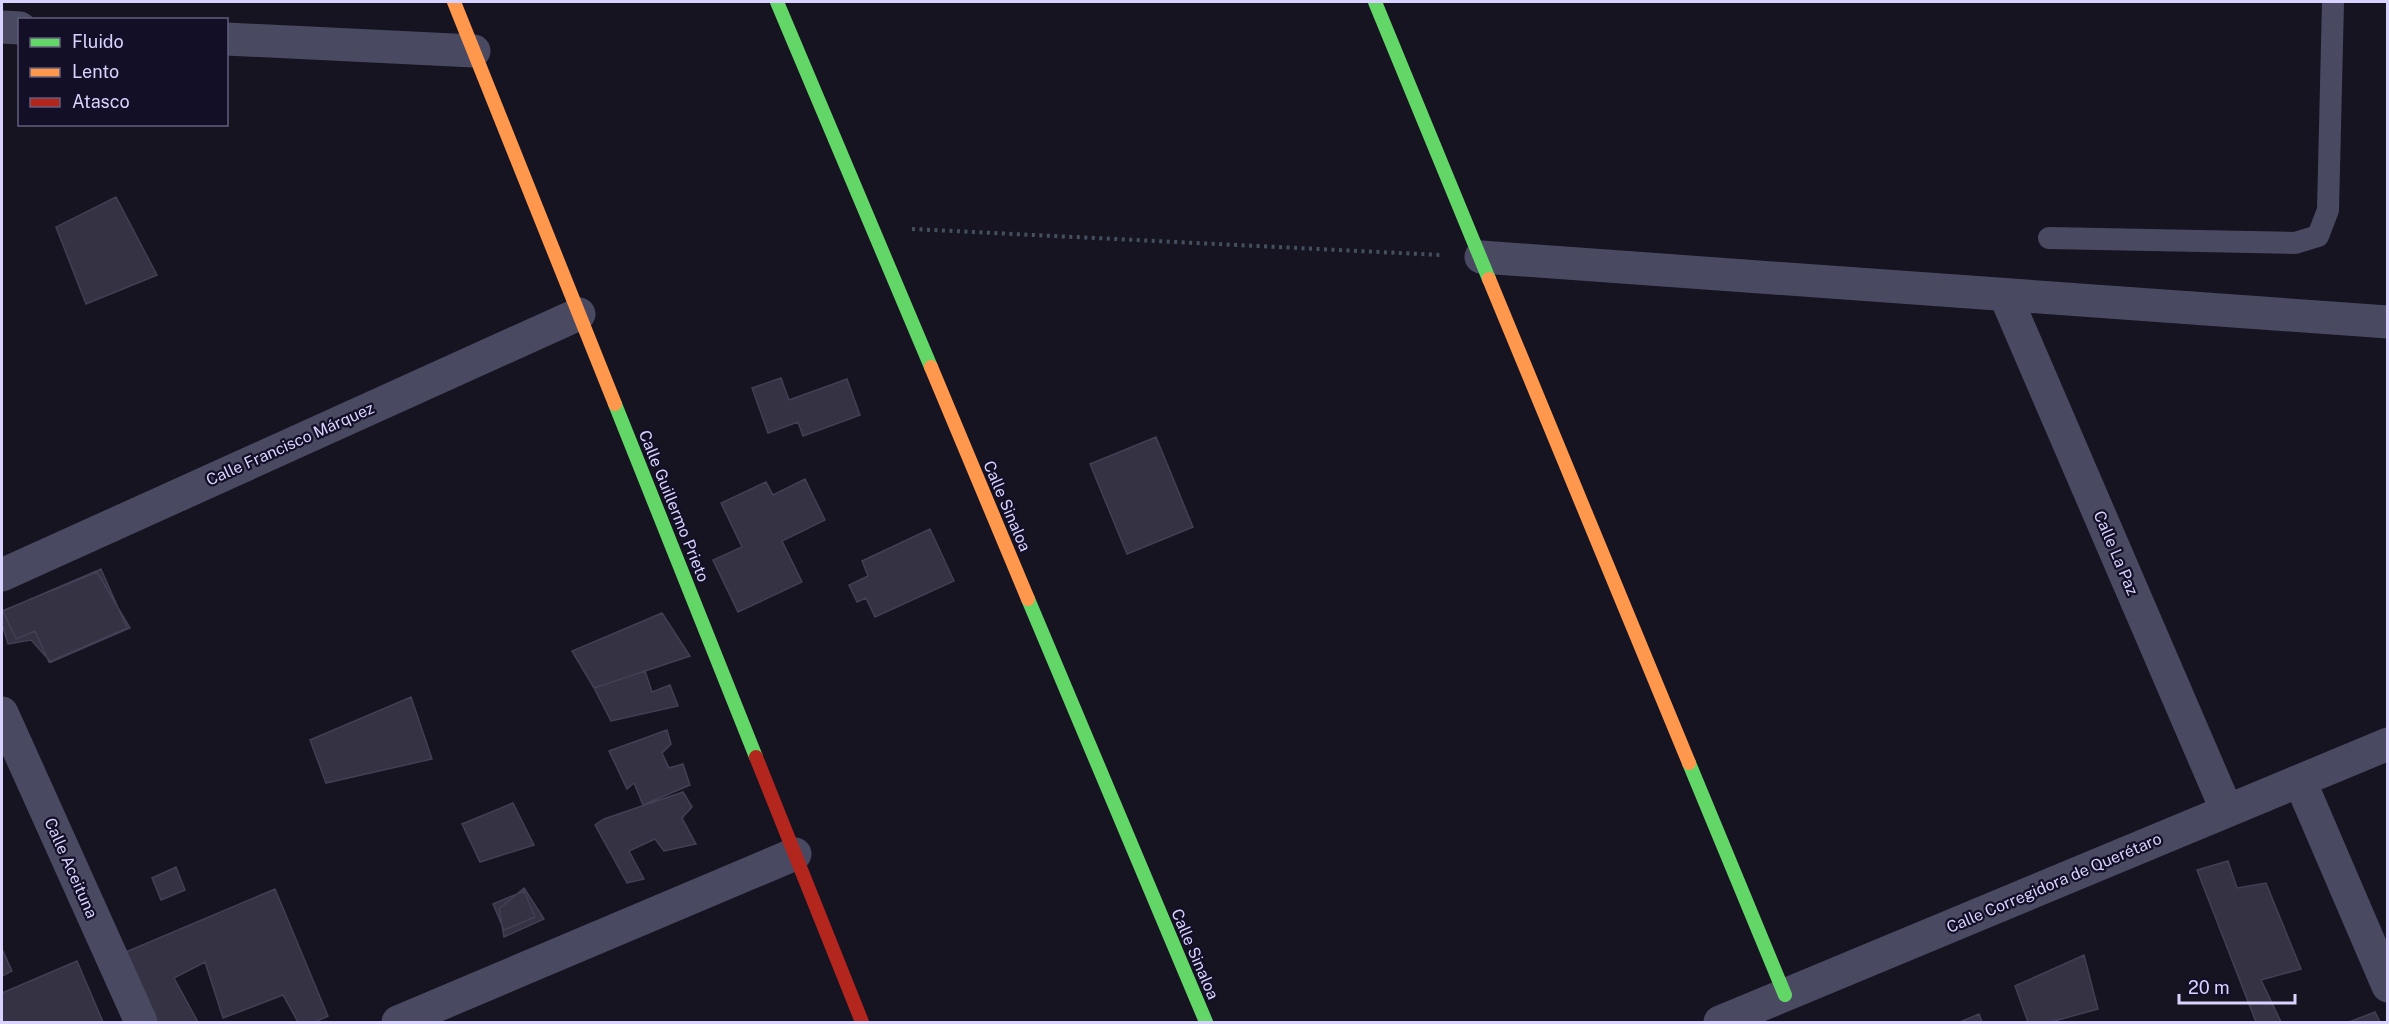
<svg xmlns="http://www.w3.org/2000/svg" width="2389" height="1024" font-family="'Public Sans',sans-serif">
	<rect width="100%" height="100%" fill="#161421"/>
	<!-- building -->
	<path fill="#343243" stroke="#433f54" stroke-width="1.5" d="M116,197l41,78 -71,29 -30,-77z
		M781,378l8,22 58,-21 13,36 -57,21 -5,-14 -30,11 -16,-45z
		M1156,437l37,90 -66,27 -37,-90z
		M805,479l20,41 -43,21 20,41 -64,30 -25,-52 29,-13 -21,-44 45,-21 7,13z
		M930,529l24,52 -79,36 -9,-19 -9,4 -8,-17 19,-9 -6,-15z
		M101,569l26,59 -78,34 -14,-31 -19,8 -13,-28z
		M97,572l33,56 -79,34 -20,-22 -23,4 -6,-20v-13z
		M662,613l28,43 -96,32 -22,-37z
		M645,671l7,21 18,-7 8,21 -67,15 -17,-33z
		M411,697l21,62 -106,24 -16,-43z
		M667,730l4,14 -9,9 7,15 14,-4 7,21 -47,20 -9,-22 -7,6 -18,-38z
		M683,792l9,15 -10,11 14,26 -32,7 -9,-12 -26,12 15,28 -17,4 -32,-58 9,-6z
		M513,803l21,42 -54,17 -18,-38z
		M2228,861l9,27 29,-5 35,86 -40,11 20,42h-25l-59,-152z
		M176,867l9,23 -24,10 -9,-22z
		M524,888l20,31 -40,18 -5,-28z
		M275,889l53,127 -13,6h-17l-15,-27 -60,23 -18,-56 -31,16 24,44h-44l-28,-70z
		M524,891l11,26 -31,13 -11,-26z
		M2,949l10,22 -10,5z
		M2084,955l14,54 -47,13h-23l-13,-36z
		M77,961l26,61h-101v-29z
		M2375,1012l5,10h-31z
		M1979,1014l3,8h-22z"/>
	<g fill="none" stroke-linecap="round" stroke-linejoin="round">
		<!-- path -->
		<path stroke="#44505f" stroke-width="4" stroke-dasharray="3 4.5" stroke-linecap="butt" d="M912,229l528,26"/>
		<!-- lane -->
		<path stroke="#4a4962" stroke-width="22" d="M2049,238l246,5 23,-7 10,-26 5,-208"/>
		<!-- street -->
		<path stroke="#4a4962" stroke-width="33" d="M2,27l18,1
			M226,39l248,12
			M1481,257l907,65
			M2005,295l222,516
			M2,575l577,-261
			M2,713l139,309
			M2300,781l88,205
			M398,1022l397,-168
			M1720,1022l668,-278"/>
		<!-- fast -->
		<path stroke="#63d668" stroke-width="14" d="M777,2l154,365
			M1375,2l114,277
			M615,404l141,353
			M1028,599l178,423
			M1689,763l96,232"/>
		<!-- slow -->
		<path stroke="#ff974d" stroke-width="14" d="M454,2l161,402
			M1489,279l200,484
			M931,367l97,232"/>
		<!-- jam -->
		<path stroke="#b3261e" stroke-width="14" d="M756,757l106,265"/>
	</g>
	<g text-anchor="middle" dominant-baseline="central" stroke-width="4.5" stroke-linejoin="round" paint-order="stroke">
		<!-- street labels -->
		<g font-size="16" fill="#d9d4ff" stroke="#130f26">
			<text transform="translate(290 444) rotate(-24)">Calle Francisco Márquez</text>
			<text transform="translate(674 506) rotate(68)">Calle Guillermo Prieto</text>
			<text transform="translate(1007 506) rotate(67)">Calle Sinaloa</text>
			<text transform="translate(2116 553) rotate(67)">Calle La Paz</text>
			<text transform="translate(71 868) rotate(66)">Calle Aceituna</text>
			<text transform="translate(2054 883) rotate(-23)">Calle Corregidora de Querétaro</text>
			<text transform="translate(1195 954) rotate(67)">Calle Sinaloa</text>
		</g>
	</g>
	<!-- border -->
	<rect width="2389" height="1024" fill="none" stroke="#d9d4ff" stroke-width="6"/>
	<!-- legend -->
	<rect x="18" y="18" width="210" height="108" fill="#130f26" stroke="#625e7d" stroke-width="1.5"/>
	<rect x="30" y="38" width="30" height="9" fill="#63d668" stroke="#625e7d" stroke-width="1.5"/>
	<text x="72" y="48" font-size="18" fill="#d9d4ff">Fluido</text>
	<rect x="30" y="68" width="30" height="9" fill="#ff974d" stroke="#625e7d" stroke-width="1.5"/>
	<text x="72" y="78" font-size="18" fill="#d9d4ff">Lento</text>
	<rect x="30" y="98" width="30" height="9" fill="#b3261e" stroke="#625e7d" stroke-width="1.5"/>
	<text x="72" y="108" font-size="18" fill="#d9d4ff">Atasco</text>
	<!-- scale -->
	<path d="M2179 994v9h116v-9" fill="none" stroke="#d9d4ff" stroke-width="3"/>
	<text x="2188" y="994" font-size="18" fill="#d9d4ff" stroke="#130f26" stroke-width="4.5" paint-order="stroke">20 m</text>
</svg>
